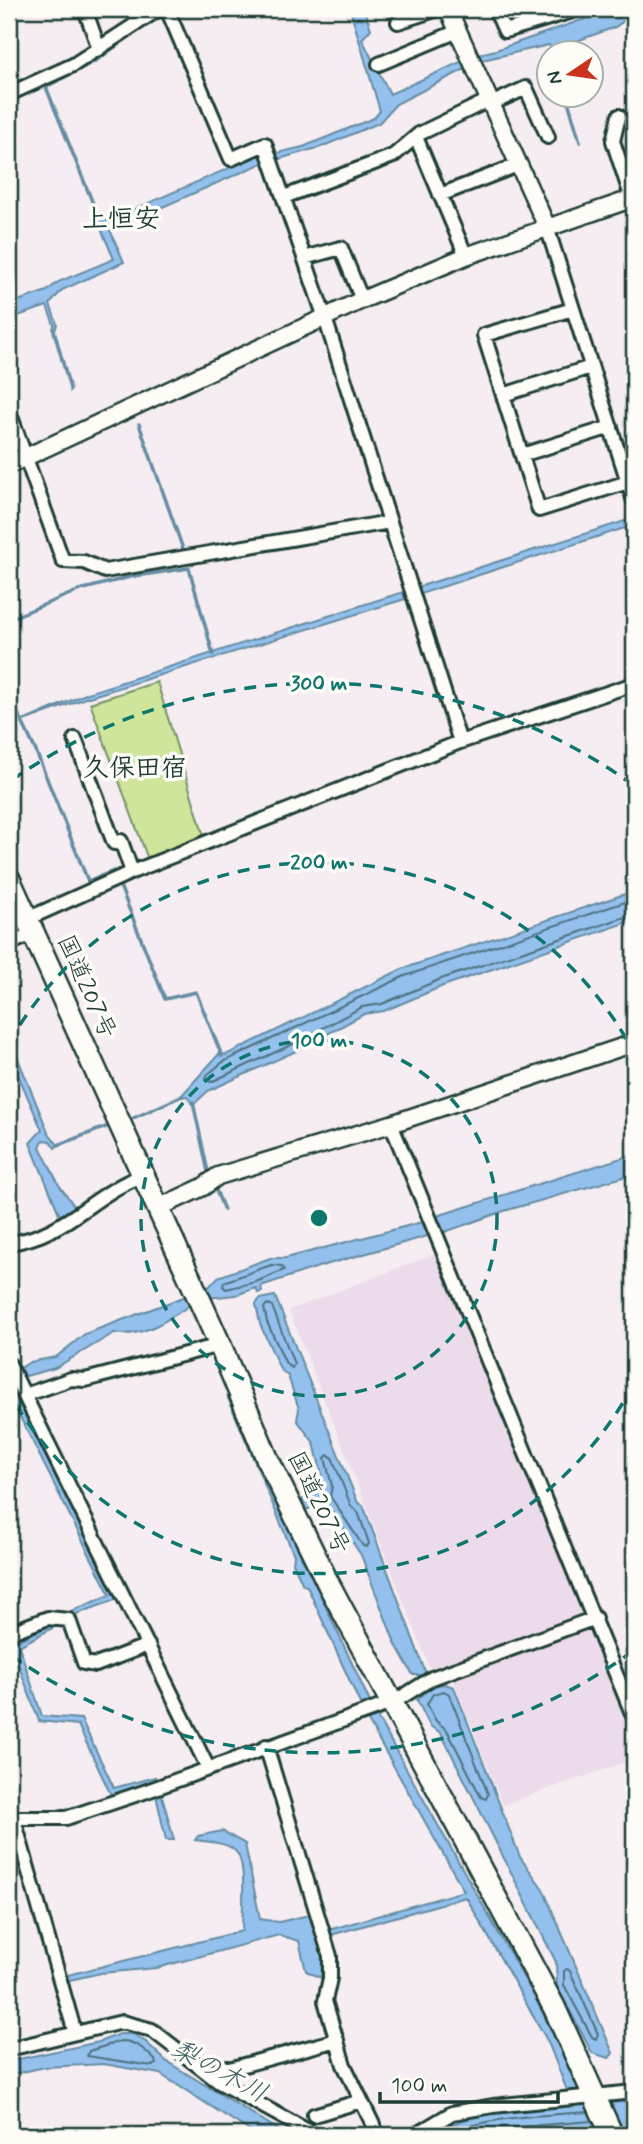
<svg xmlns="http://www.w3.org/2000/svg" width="643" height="2144" font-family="Mynerve,'Klee One',sans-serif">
	<rect width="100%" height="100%" fill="#f5edf1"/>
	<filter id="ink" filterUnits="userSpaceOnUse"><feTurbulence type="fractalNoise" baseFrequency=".0143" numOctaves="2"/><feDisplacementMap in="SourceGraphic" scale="14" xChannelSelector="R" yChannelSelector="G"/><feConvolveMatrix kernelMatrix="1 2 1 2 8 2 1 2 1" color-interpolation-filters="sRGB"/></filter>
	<g filter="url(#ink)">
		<!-- built -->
		<path fill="#ecdbea" d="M438,1253l196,477v29l-131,46 -50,-126 -23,-11 -141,-358z"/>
		<!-- green -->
		<path fill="#cee59b" stroke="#769168" stroke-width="2" d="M157,682l50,164 -55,24 -62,-167z"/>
		<!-- water -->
		<path fill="#93c0ed" stroke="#658ca3" stroke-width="2" d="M350,9h14l7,20 -9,10 28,55 75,-34 4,7 -73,37 -17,19 -58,24 -46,13 -2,-6 30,-7 71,-29 6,-7z
			M613,9h21v5l-19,13 -52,19 -1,3 -9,2 -4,-6 -67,15 -3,-6 17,-4z
			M264,153l3,8 -157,69 14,32 -62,28 -12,14 7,20 -2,7 16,59 -1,1 -17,-61 1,-5 -7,-19 -38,13v-15l38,-13 11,-9 56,-23 -18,-42 6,-4 5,8z
			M634,518v7l-217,70 -2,-7z
			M403,592l2,7 -316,98 -68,25 67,-29z
			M634,891v29l-191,66 -59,25 -20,3 -68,37 -88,40 -15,14 -6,-9 -7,1 40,-44 6,2 176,-86z
			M9,1037l39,95 10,13 -3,3 -5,-7 -7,-1 -3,7 19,38 16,22 -15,9 -30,-73 12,-13 -33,-76z
			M634,1154v20l-130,37 -62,22 -5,-17z
			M426,1221l5,14 -113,32 -57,19 1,6 -4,1 -2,-5 -20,7 -29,3 -3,-6 14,-15 52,-19h16z
			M186,1296l4,9c-20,14 -50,34 -76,28l-59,35 -33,9 -5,-7 13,-8 26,-5 29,-23z
			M275,1296l83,207 5,2 62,166 7,15 13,-2 9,3 66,170 23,32 70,164 -4,5 -17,-5 -35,-67 -1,-24 -115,-229 -11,-7 -13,-26 8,-8 -6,-17h-6l-18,-32 -34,-88 -35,-53 -20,8 -4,-10 23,-13 -11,-44 -17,-23 2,-11 -11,-33 -8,-7 -20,-45 -4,-20 4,-5z
			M9,1379l4,7 -1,4 106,209 -47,17 -9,-1 48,-20 -101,-200z
			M231,1390l62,134 26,68 56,121 164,292 41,86 -12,2 -20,-51 -82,-145 -146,41 3,9 -2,31 -15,-7 -7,-30 -20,-6 -122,33 -56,5 -36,8 -1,-5 178,-45c0,-17 5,-65 -5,-78 -8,-11 -28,-11 -42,-13l3,-4 24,-5 23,13 15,75 19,3 30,-7 9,18 146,-42 -98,-174 -59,-131 -4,-1 -10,-22 1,-8 -66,-157z
			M48,1626h8l-37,20 23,70 39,3 33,69 41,-11 2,3 -46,15 -33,-70 -39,-4 -28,-77z
			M161,1792l13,48h-8l-10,-45z
			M120,2034h13l13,8 20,19 121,74h-31l-96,-61 -56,-10 -59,3 -36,8v-14l90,-19z
			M634,2101v27l-40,6 -164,1c48,-31 146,-29 204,-34z"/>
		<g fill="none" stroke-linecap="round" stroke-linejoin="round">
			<!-- shore -->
			<path stroke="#4d717e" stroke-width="2" d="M634,899l-229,77 -182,86 -16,13 -1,5 5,2 82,-38 69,-37 20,-3 59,-25 193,-65
				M271,1265l11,1 2,4 -28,12 -30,7 -3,-3 1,-4z
				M267,1304l5,2 22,58 -2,4 -6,-4 -19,-42 -3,-14z
				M328,1455l4,2 19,49 7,6 11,31 -2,4 -4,-1 -33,-50 2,-10 -7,-28z
				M444,1691l5,3 39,100 -2,5 -5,-2 -34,-67 -11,-9 -9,-17 6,-10z
				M567,1969l3,2 28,63 -2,5 -4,-2 -28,-52v-14z
				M121,2041c15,0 24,9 34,19l1,4 -4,2 -65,-10 2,-5z
				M443,2135c46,-19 96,-19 145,-23
				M466,2135l37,-7 89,-7"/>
			<!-- stream -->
			<path stroke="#658ca3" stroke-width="3.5" d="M566,94l14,48
				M98,216l-52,-129 51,-27 41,-30
				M139,424l45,128
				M9,619l71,-29 50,-13 59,-9 24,86
				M9,694l26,55 53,132 26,-10
				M120,886l45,113 31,-7 26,64
				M193,1102l15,70
				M129,1120l53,-24
				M58,1145l48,-18
				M215,1188l9,22"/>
			<!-- minor casing -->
			<g stroke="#1f3d34" stroke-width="18">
				<path id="minor" d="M85,9l14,40
					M167,9l64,150 34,-15 60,174 135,424
					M495,9l10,22 74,-22
					M398,22l40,-13
					M379,64l79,-33
					M9,94l64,-29 86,-56
					M491,104l35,-16 22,49
					M619,116l-6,25 19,58
					M416,137l50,119
					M440,195l78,-30
					M284,197l109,-41 26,-22 70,-34
					M547,227l87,274
					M304,258l37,-10 21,52
					M573,309l-89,26 55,175 89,-28
					M503,395l88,-28
					M9,411l54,150 21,1 21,9 285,-49
					M522,455l89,-28
					M75,739l39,104 7,-2 11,31
					M27,919l105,-47 328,-130 174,-58
					M9,944l25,-11
					M391,1124l243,594
					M9,1243c57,-7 83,-49 133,-67
					M9,1364l199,404
					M25,1395l46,-16 14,1 135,-35
					M9,1633l39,-15 21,2 15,43 12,2 52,-20
					M266,1746l64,210v22l-5,23 19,64 34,70
					M9,1818h57l78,-26 250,-90 38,-24 163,-60
					M17,1818l-2,5 60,210
					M9,2049l113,-27 30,8 67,52 96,53
					M220,2066l9,3 108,-29
					M314,2115l47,-14
					M415,2135l37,-22 41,-7 141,-14"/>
			</g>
			<!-- tertiary casing -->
			<g stroke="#1f3d34" stroke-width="21">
				<path id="tertiary" d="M448,9l99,218
					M9,465l353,-165 104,-44 168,-58
					M156,1209l47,-22 15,-11 173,-52 243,-81"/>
			</g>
			<!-- trunk casing -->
			<g stroke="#1f3d34" stroke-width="26">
				<path id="trunk" d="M9,879l211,466 47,113 61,125 226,424 58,128"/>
			</g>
			<!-- minor -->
			<use href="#minor" stroke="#fdfcf7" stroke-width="12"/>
			<!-- tertiary -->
			<use href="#tertiary" stroke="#fdfcf7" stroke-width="16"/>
			<!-- trunk -->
			<use href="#trunk" stroke="#fdfcf7" stroke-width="21"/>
		</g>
	</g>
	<!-- distance rings -->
	<g fill="none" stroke="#0f766e" stroke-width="3.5" stroke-dasharray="12 9">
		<circle cx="319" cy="1218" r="178"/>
		<path d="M633 1385A356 356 0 0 1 9 1393M9 1043A356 356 0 0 1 633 1051"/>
		<path d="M633 1651A535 535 0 0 1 12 1656M12 780A535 535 0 0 1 633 785"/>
	</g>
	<g text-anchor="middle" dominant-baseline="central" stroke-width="7" stroke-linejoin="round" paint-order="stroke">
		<!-- street labels -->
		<g font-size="24" fill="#1f3d34" stroke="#fdfcf7">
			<text transform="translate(86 987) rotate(66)">国道207号</text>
			<text transform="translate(318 1503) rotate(64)">国道207号</text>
		</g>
		<!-- neighbourhood labels -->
		<g font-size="26" font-weight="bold" fill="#1f3d34" stroke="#fdfcf7">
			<text x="121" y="220">上恒安</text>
			<text x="135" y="769">久保田宿</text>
		</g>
		<!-- water labels -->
		<g font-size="26" font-style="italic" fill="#3c5e62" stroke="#fdfcf7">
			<text transform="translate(219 2072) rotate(28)">梨の木川</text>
		</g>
	</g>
	<circle cx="319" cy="1218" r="10" fill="#0f766e" stroke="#fdfcf7" stroke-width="3.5"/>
	<g font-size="21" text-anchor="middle" font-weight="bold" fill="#0f766e" stroke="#fdfcf7" stroke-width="7" stroke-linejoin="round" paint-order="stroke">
		<text x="319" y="690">300 m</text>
		<text x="319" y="869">200 m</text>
		<text x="319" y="1047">100 m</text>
	</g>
	<!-- margin -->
	<rect width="643" height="2144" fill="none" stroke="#fdfcf7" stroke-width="35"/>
	<rect x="18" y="18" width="608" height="2109" fill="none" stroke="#1f3d34" stroke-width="2.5" filter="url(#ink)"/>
	<!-- north arrow -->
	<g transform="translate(570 74) rotate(257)"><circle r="33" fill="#fdfcf7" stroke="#a4b0a9" stroke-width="2"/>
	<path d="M0-5L12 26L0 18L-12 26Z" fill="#c8321e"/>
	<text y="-10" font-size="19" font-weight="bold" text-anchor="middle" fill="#1f3d34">N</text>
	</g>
	<!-- scale -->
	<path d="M380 2092v10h178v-10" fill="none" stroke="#1f3d34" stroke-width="3.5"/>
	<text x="391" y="2092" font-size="21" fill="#1f3d34" stroke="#fdfcf7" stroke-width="5" paint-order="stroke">100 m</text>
</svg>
